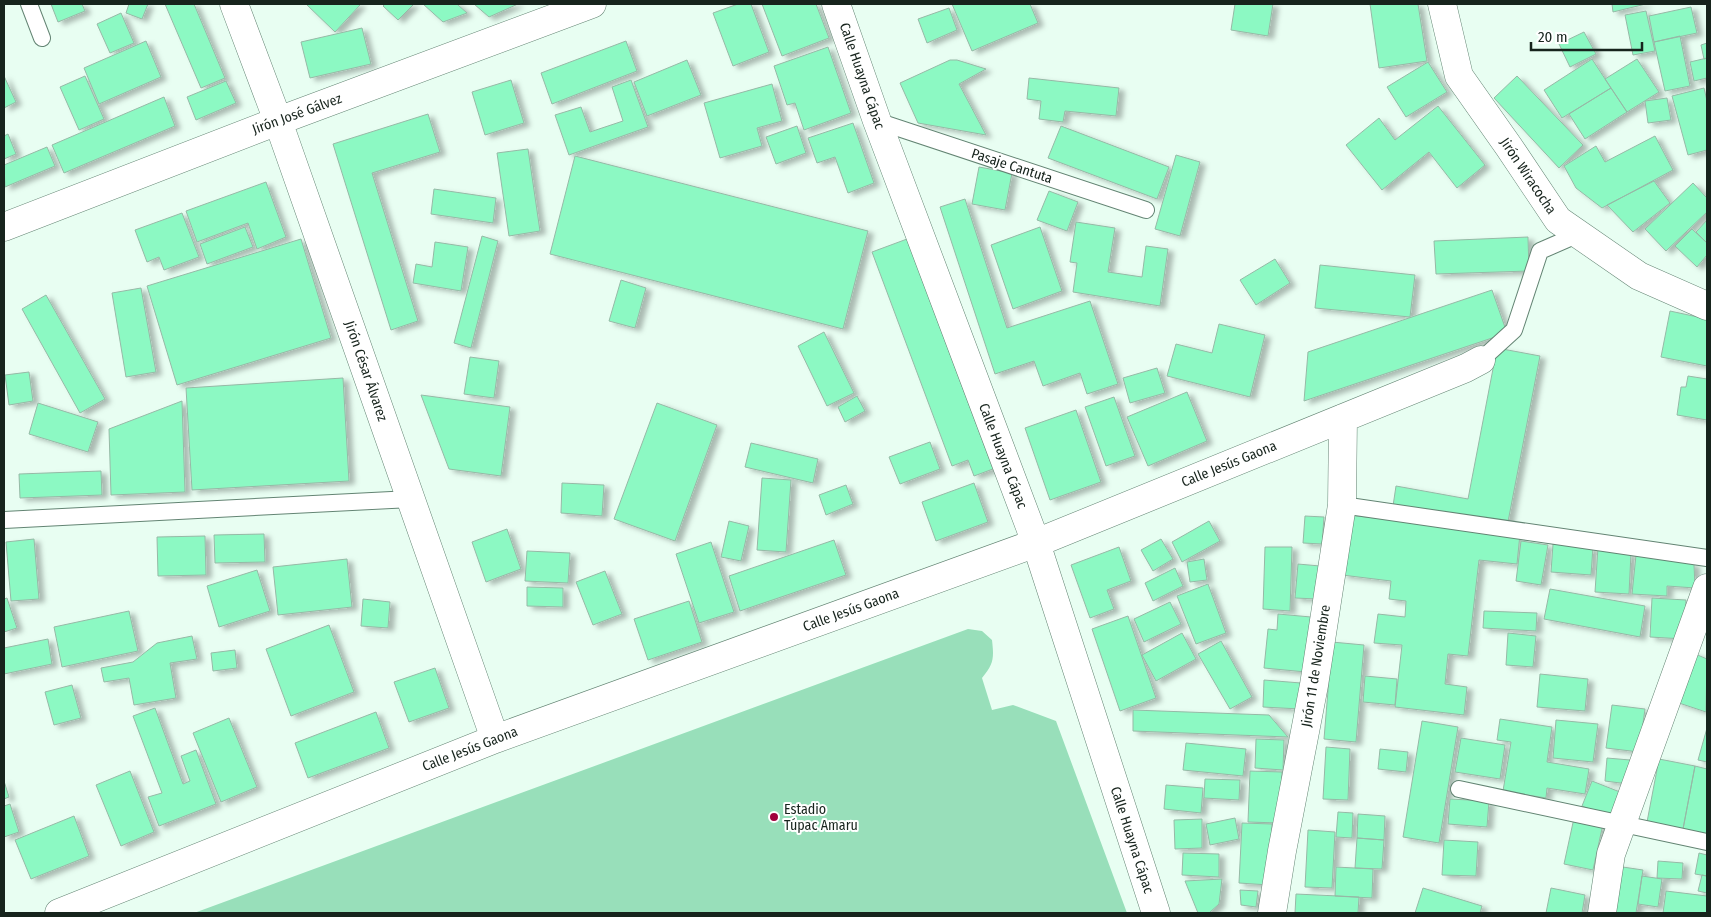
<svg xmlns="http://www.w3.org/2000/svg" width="1711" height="917" font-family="'Fira Sans Condensed',sans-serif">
	<defs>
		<filter id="shadow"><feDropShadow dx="5.5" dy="3" stdDeviation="2.5" flood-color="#0004"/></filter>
	</defs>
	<rect width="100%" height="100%" fill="#e8fef2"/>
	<!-- green -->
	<path fill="#98dfba" d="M968,629l14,2 10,9c2,18 2,24 -10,38l10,32 21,-5 43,16 71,192h-933z"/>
	<!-- building -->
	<path fill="#8cf9c3" stroke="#96b9a6" filter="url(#shadow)" d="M51,4h31l3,7 -27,11z
		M129,4h19l-6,15 -16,-6z
		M165,4h29l31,74 -24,10z
		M306,4h55l-26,28z
		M385,4h29l-16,16 -15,-14z
		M423,4h34l10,9 -24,9z
		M474,4h44l-29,13z
		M738,4h13l18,48 -36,14 -20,-53z
		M762,4h54l13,34 -47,18z
		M952,4h78l8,19 -66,28z
		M1235,4h38l-5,32 -37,-6z
		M1370,4h48l9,57 -48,7z
		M1612,4h34l-33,8z
		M1691,7l6,26 -43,9 -5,-26z
		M949,8l8,22 -30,13 -9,-24z
		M1646,11l9,40 -22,4 -8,-40z
		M121,13l13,30 -24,10 -13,-29z
		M362,28l9,36 -61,14 -9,-36z
		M1584,32l12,22 -26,13 -11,-23z
		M1680,36l10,50 -25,5 -11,-49z
		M146,41l15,36 -62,27 -15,-36z
		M626,41l11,30 -85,33 -11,-31z
		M1707,43v15l-3,1 -3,-14z
		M828,47l23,66 -47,17 -9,-27 -8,2 -13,-39z
		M1707,58v20l-13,3 -4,-19z
		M1592,59l19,29 -49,30 -18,-28z
		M1637,59l22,33 -32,20 -22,-33z
		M687,60l14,35 -54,21 -13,-34z
		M950,60h7l29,9 -27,15 27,51 -68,-12 -18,-40z
		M1428,62l19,30 -41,25 -19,-30z
		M4,76l12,26 -12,6z
		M85,76l19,43 -25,11 -19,-43z
		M1517,76l66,69 -24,23 -65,-70z
		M1029,78l90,10 -3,28 -51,-5 -2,11 -24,-3 2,-18 -14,-2z
		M511,80l13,43 -39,12 -13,-43z
		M631,80l17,47 -79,28 -14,-40 26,-8 9,25 33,-11 -11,-34z
		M226,81l10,22 -40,17 -9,-23z
		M772,84l10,37 -25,7 5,18 -42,12 -16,-55z
		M1611,88l16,24 -42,27 -16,-25z
		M1704,88l3,13v49l-19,5 -16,-59z
		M164,97l11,29 -111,47 -12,-28z
		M1667,98l4,22 -23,3 -3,-22z
		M1438,106l47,59 -28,23 -28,-36 -47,38 -36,-45 33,-27 16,22z
		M428,114l12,38 -68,21 46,148 -27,9 -58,-186z
		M853,123l21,60 -26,10 -13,-36 -18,6 -9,-25z
		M797,126l9,27 -30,11 -10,-27z
		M1061,126l108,41 -12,32 -109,-41z
		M8,134l8,20 -12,5v-23z
		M1655,136l18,34 -71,38 -26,-20 -12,-22 32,-20 9,16z
		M47,147l8,19 -50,21 -1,-22z
		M528,149l12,82 -31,5 -12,-83z
		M1176,155l24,7 -20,74 -25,-7z
		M575,156l293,75 -25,98 -293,-75z
		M979,167l33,6 -7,37 -33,-6z
		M1654,181l16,22 -37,29 -26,-27z
		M266,182l20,55 -29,12 -9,-26 -51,19 -11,-31z
		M1693,183l14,15v14l-41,39 -21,-22z
		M434,189l62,9 -3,25 -62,-9z
		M1049,191l29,11 -11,29 -30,-11z
		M965,199l42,129 83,-27 28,83 -31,10 -7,-21 -37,13 -9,-25 -39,13 -55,-167z
		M182,213l17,44 -35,13 -5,-13 -12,5 -12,-32z
		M1707,220v23l-11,-11z
		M1076,222l39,6 -7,44 34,5 4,-31 22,3 -8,57 -87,-14 4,-29 -7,-1z
		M245,227l8,20 -46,17 -7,-20z
		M1040,227l22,64 -49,18 -22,-64z
		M1692,229l15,14v12l-10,12 -22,-21z
		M482,236l16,5 -27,107 -17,-5z
		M1528,237l1,34 -93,3 -2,-33z
		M301,239l30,99 -154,47 -30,-99z
		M907,239l86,230 -19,7 -6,-16 -16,6 -80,-214z
		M435,242l33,5 -7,44 -48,-8 3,-19 16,3z
		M1275,259l15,24 -34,22 -16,-25z
		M1320,265l95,10 -5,42 -95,-9z
		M621,280l25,8 -11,40 -26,-7z
		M141,288l15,84 -30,5 -14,-84z
		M1492,290l15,43 -203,68 4,-49z
		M46,295l59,104 -25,14 -58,-104z
		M1670,311l37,8v47l-46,-9z
		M1219,324l46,11 -15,62 -83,-21 9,-32 36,9z
		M824,332l30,61 -27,13 -29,-60z
		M1497,348l43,8 -33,171 -114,-21 3,-20 72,13z
		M470,357l29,4 -5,37 -30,-4z
		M1157,368l8,25 -35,10 -7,-25z
		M29,372l4,29 -24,4 -4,-30z
		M1688,376l19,3v41l-30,-5 4,-28h5z
		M343,378l6,103 -157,9 -6,-102z
		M1187,392l20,49 -59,25 -21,-49z
		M421,395l89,12 -9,69 -52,-7z
		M857,396l8,15 -20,11 -7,-15z
		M1114,397l21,59 -29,10 -21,-59z
		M182,401l3,91 -74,3 -2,-66z
		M38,403l60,19 -10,30 -59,-18z
		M657,403l60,22 -42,116 -61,-22z
		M1076,410l25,72 -51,18 -25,-72z
		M930,442l10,27 -40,15 -11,-27z
		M751,443l67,16 -5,24 -68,-16z
		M101,471l1,24 -82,3 -1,-24z
		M762,478l29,2 -5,72 -29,-2z
		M562,483l42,2 -2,31 -41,-3z
		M974,483l14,39 -52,19 -14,-39z
		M846,485l7,19 -27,11 -7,-20z
		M1348,515l172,19 -3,30 -38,-4 -11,96 -20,-2 -3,30 22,3 -3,28 -69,-8 7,-62 -28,-2 4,-29 27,3 1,-16 -17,-2 2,-18 -49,-6z
		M1305,516l19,1 -2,27 -19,-1z
		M729,521l20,5 -8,35 -20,-4z
		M1209,521l11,20 -38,21 -10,-20z
		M507,529l14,40 -35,13 -14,-40z
		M264,534l1,28 -50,1 -1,-28z
		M205,536l1,39 -48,1 -1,-39z
		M34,539l5,60 -28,2 -5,-59z
		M1161,539l12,20 -20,12 -12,-21z
		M834,540l12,35 -106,36 -11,-35z
		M1521,541l27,4 -7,40 -25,-4z
		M711,542l23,70 -35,11 -23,-69z
		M1553,544l40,3 -2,28 -40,-3z
		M1119,547l12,34 -24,9 7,19 -24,9 -19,-53z
		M1265,547h27l-2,64 -27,-2z
		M1598,547l33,6 -2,41 -34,-2z
		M527,551l43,2 -2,30 -43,-2z
		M1636,555l58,9 1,24 -28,-2v10l-35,-2z
		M347,559l5,48 -74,8 -5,-48z
		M1204,559l3,21 -17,2 -3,-20z
		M1298,564l22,2 -3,33 -22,-1z
		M1175,568l8,18 -30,15 -8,-18z
		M257,570l13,41 -51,16 -12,-41z
		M605,571l17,43 -29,11 -17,-43z
		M1208,584l18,49 -30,11 -19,-48z
		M527,587l36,1v19l-36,-1z
		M1550,589l95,17 -5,31 -96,-18z
		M7,598l10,30 -13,4v-33z
		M1652,598l34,2 -2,39 -34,-2z
		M363,599l27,3 -2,26 -27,-2z
		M689,601l13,41 -54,18 -14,-41z
		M1170,602l11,22 -37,18 -10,-23z
		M129,611l9,40 -76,16 -8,-40z
		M1484,611l53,2 -1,18 -53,-3z
		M1278,614l33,3 -5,55 -42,-4 4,-39 9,1z
		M1128,616l28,82 -36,13 -28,-82z
		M329,625l25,67 -63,24 -25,-67z
		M1182,633l14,26 -40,22 -14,-26z
		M1508,633l28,3 -3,31 -27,-2z
		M192,636l5,23 -27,4 6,35 -42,7 -5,-27 -25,4 -3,-14 32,-6 24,-19z
		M48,639l4,25 -48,10v-26z
		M1221,641l31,56 -22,12 -32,-55z
		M1332,642l32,3 -8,97 -32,-3z
		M235,650l2,18 -24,3 -2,-18z
		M1693,653l14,6 -1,53 -30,-10z
		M435,668l14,40 -40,14 -15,-40z
		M1540,674l48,5 -3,32 -48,-4z
		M1365,676l32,3 -2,26 -32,-3z
		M1264,680l37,3 -1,26 -37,-2z
		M72,685l9,33 -27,7 -9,-33z
		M1612,705l33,4 -6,43 -33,-4z
		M155,708l28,76 7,-3 -9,-25 15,-6 20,54 -57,22 -11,-29 14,-4 -29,-77z
		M1133,710l136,5 19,22 -155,-6z
		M376,712l13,36 -81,30 -13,-35z
		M229,718l28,69 -36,15 -28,-69z
		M1500,719l52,8 -5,35 42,7 -4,25 -38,-6 -1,10 -43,-7 8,-49 -14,-2z
		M1556,720l42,4 -5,38 -40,-4z
		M1422,721l36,6 -19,116 -36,-6z
		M1707,728v34l-9,-2z
		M1461,738l44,7 -5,34 -45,-7z
		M1256,739l28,1 -1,30 -28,-2z
		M1186,743l60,6 -3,27 -60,-6z
		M1326,747l24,2 -2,51 -25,-1z
		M1380,749l28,3 -2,20 -28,-3z
		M1607,758l23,2 -2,24 -23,-3z
		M1659,759l36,7 -12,63 -36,-7z
		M1695,766l12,3v65l-24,-5z
		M130,771l24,61 -33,14 -25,-61z
		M1250,771l32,1 -3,51 -31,-1z
		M1205,779l35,1 -1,20 -35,-2z
		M4,781l5,16 -5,2z
		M1592,781l33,13 -10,25 -33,-13z
		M1166,785l37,3 -2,25 -37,-4z
		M1450,799l39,2 -2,26 -39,-3z
		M10,804l9,28 -15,5v-31z
		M1338,812l15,1 -1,25 -16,-1z
		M1358,814l27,2 -1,24 -27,-2z
		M74,816l15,40 -58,23 -16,-39z
		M1235,818l4,21 -29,6 -4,-21z
		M1574,818l29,6 -10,46 -29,-6z
		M1202,819v29l-27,1 -1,-29z
		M1242,823l30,1 -3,61 -30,-2z
		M1308,830l27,2 -3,56 -27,-1z
		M1357,838l27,2 -2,29 -27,-1z
		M1444,840l34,2 -2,34 -34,-1z
		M1183,853l36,1v23l-37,-2z
		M1699,853l8,2v21l-12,-2z
		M1658,861l25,2 -1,16 -25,-1z
		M1616,866l27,4 -7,43h-28z
		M1336,867l37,2 -1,29 -37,-2z
		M1702,875l5,1v17l-9,-2z
		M1642,876l20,3 -4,28 -20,-3z
		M1222,879l-3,25 -10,9h-11l-13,-32z
		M1423,888l59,18 -2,7h-65z
		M1551,888l34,7 -3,18h-36z
		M1240,890l18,1 -2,16 -15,-2z
		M1666,891l41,5v17h-44z
		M1296,894l63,3 -1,16h-63z"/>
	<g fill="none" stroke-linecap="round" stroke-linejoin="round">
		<!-- lane casing -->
		<g stroke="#638473" stroke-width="18">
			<path id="lane" d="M29,4l13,34
				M877,121l269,89
				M1481,360l33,-30 26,-79 39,-17
				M1342,505l365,53
				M4,520l407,-21
				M1459,789l248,53"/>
		</g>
		<!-- street casing -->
		<g stroke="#638473" stroke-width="29">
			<path id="street" d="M234,4l44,117 217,618
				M836,4l41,117 159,422 120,370
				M1442,4l17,72 50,71 49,73 81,56 68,30
				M4,227l274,-106 314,-117
				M59,913l436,-174 541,-196 430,-175 15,-8
				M1272,913l10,-62 32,-166 28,-180 1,-87
				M1602,913l9,-59 96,-266"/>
		</g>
		<!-- lane -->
		<use href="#lane" stroke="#fff" stroke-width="16"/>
		<!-- street -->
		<use href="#street" stroke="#fff" stroke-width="28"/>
	</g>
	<!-- markers -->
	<circle fill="#a0003c" stroke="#fff" stroke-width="2" cx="774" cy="817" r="5"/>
	<g text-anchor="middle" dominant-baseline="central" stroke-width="4" stroke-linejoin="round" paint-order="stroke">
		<!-- street labels -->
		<g font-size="14" fill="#17241d" stroke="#fff">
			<text transform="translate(862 76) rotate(71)">Calle Huayna Cápac</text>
			<text transform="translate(297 114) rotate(-20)">Jirón José Gálvez</text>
			<text transform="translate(1012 166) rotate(18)">Pasaje Cantuta</text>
			<text transform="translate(1528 176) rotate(56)">Jirón Wiracocha</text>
			<text transform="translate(366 371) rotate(71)">Jirón César Álvarez</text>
			<text transform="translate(1003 456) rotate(69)">Calle Huayna Cápac</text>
			<text transform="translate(1229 464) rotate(-22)">Calle Jesús Gaona</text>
			<text transform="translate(851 610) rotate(-20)">Calle Jesús Gaona</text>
			<text transform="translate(1316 666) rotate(-81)">Jirón 11 de Noviembre</text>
			<text transform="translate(470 749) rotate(-21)">Calle Jesús Gaona</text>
			<text transform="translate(1132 840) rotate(72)">Calle Huayna Cápac</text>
		</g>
		<!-- poi labels -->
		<g font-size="14" fill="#17241d" stroke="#fff" text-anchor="start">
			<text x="784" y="809">Estadio<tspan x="784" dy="16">Túpac Amaru</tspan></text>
		</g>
	</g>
	<!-- border -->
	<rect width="1711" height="917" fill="none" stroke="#17241d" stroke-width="10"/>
	<!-- scale -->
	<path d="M1531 42v8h111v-8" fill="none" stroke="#17241d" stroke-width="2.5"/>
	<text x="1538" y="42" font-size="15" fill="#17241d" stroke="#ffffff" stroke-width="4" paint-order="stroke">20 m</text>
</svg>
